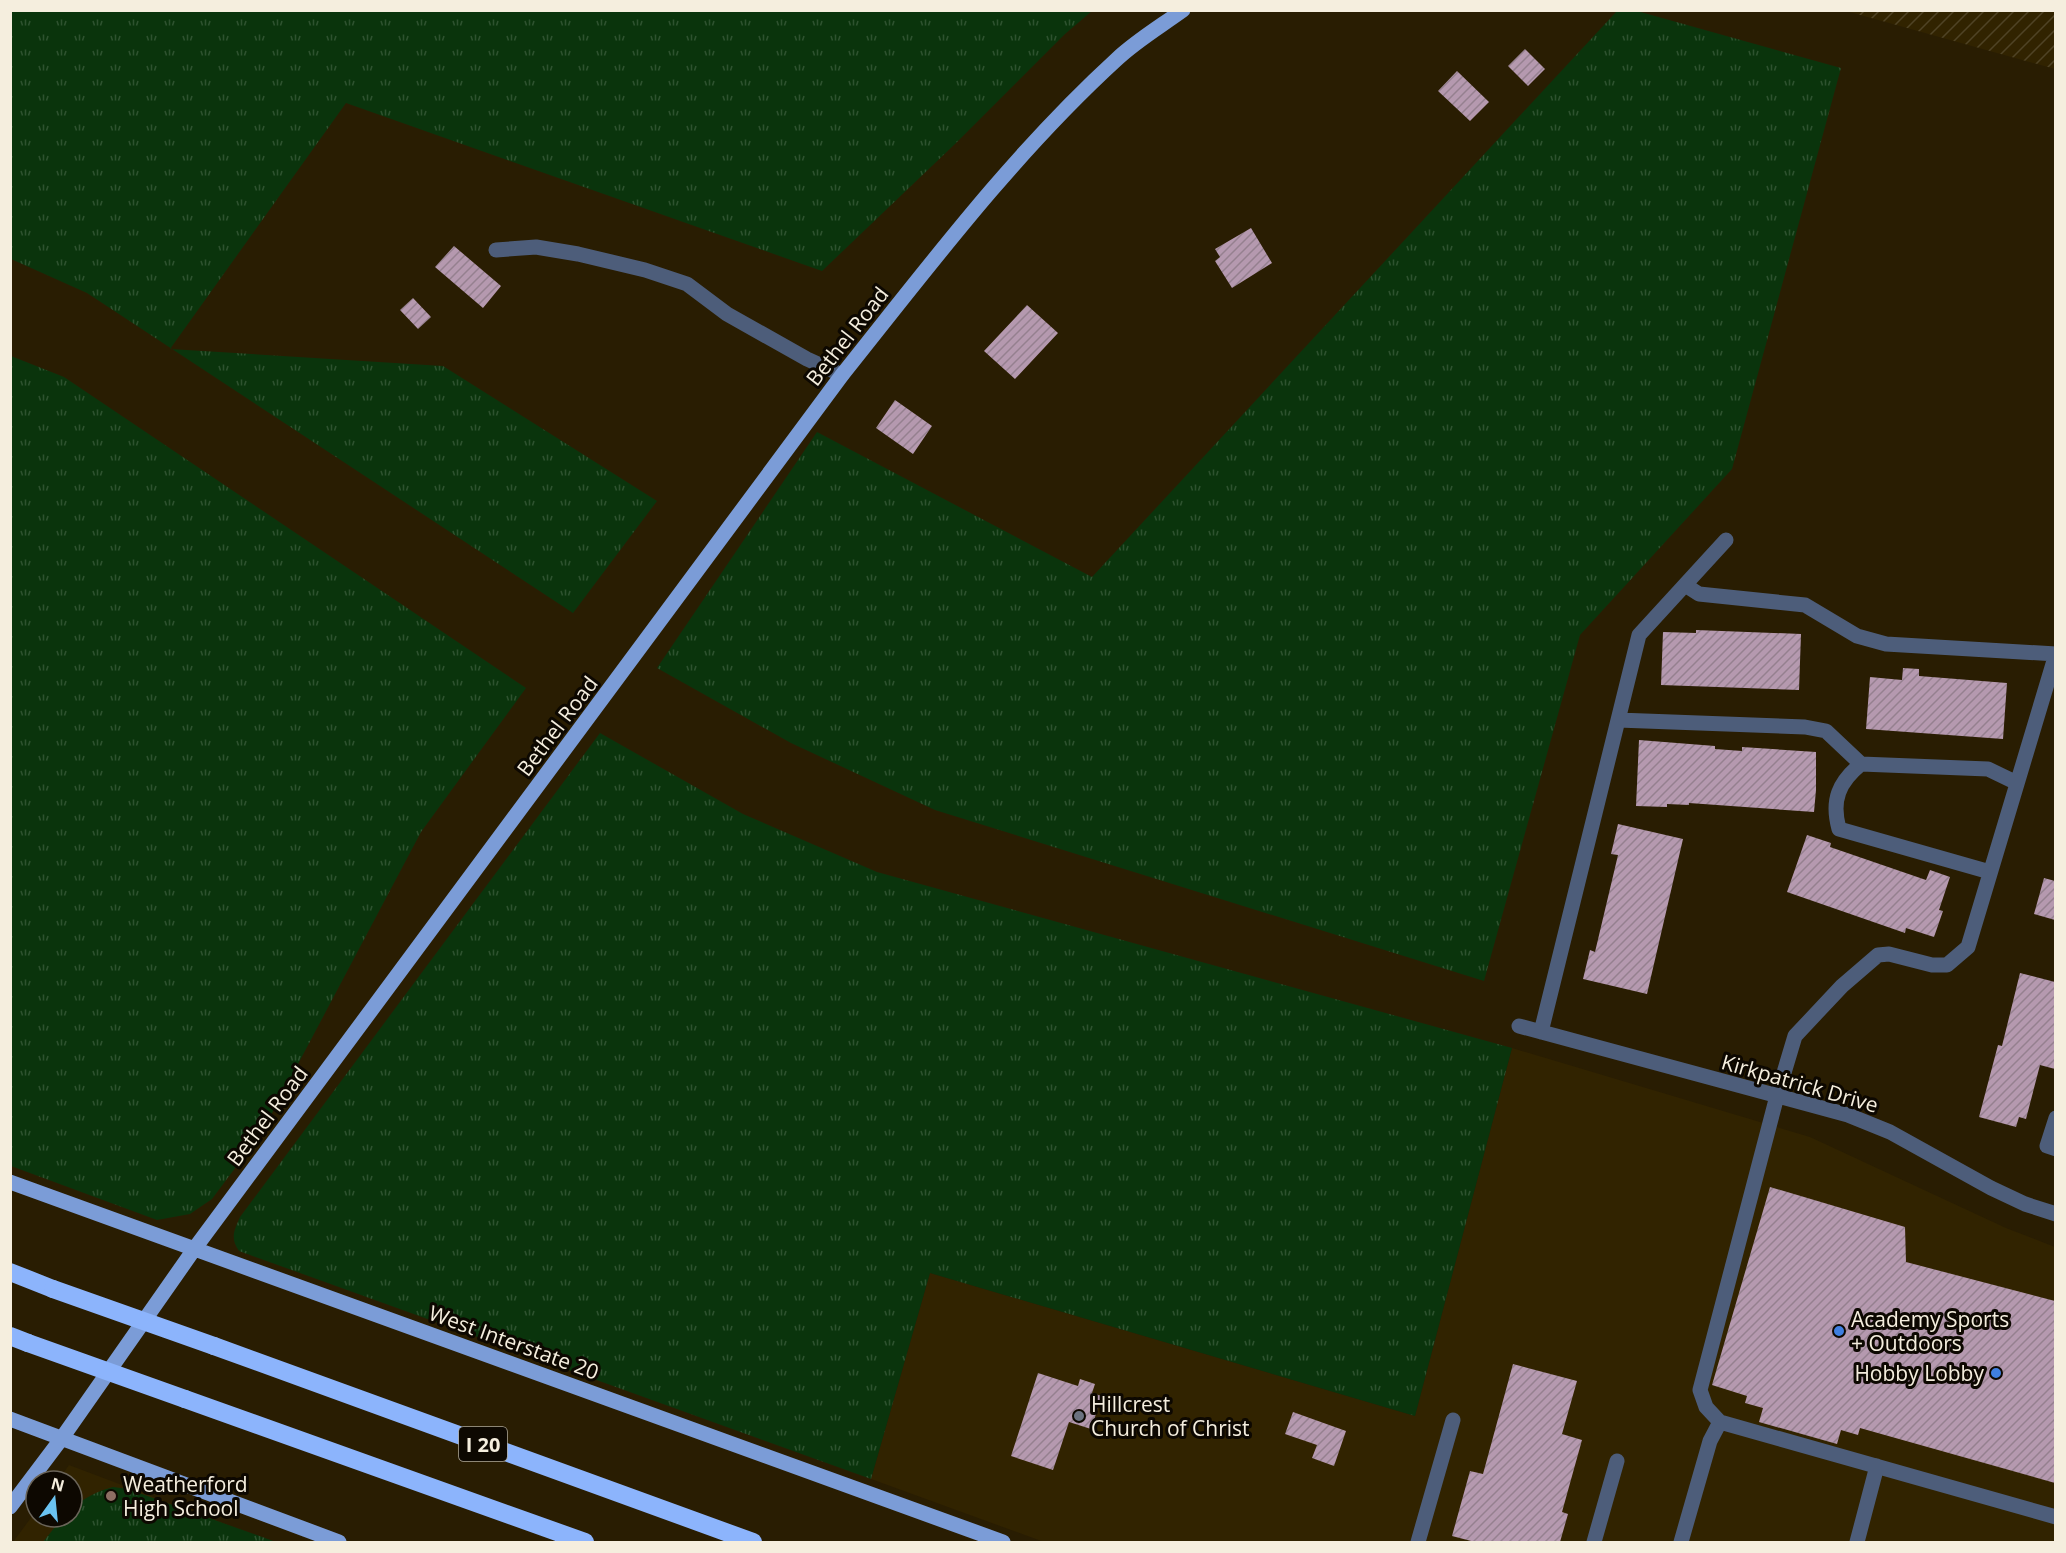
<svg xmlns="http://www.w3.org/2000/svg" width="2066" height="1553" font-family="'Open Sans',sans-serif">
	<defs>
		<pattern id="industrial-furrows" width="10" height="10" patternUnits="userSpaceOnUse" patternTransform="scale(1.5)"><rect width="10" height="10" fill="#312300"/><path d="M-1 1l2-2M0 10L10 0M9 11l2-2" fill="none" stroke="#4f4325"/></pattern>
		<pattern id="grass-tufts" width="24" height="20" patternUnits="userSpaceOnUse" patternTransform="scale(1.5)"><rect width="24" height="20" fill="#0a340c"/><path d="M3 7l-1-3M5 7V3M7 7l1-3M15 17l-1-3M17 17v-4M19 17l1-3" fill="none" stroke="#2e522f"/></pattern>
		<pattern id="building-hatch" width="6" height="6" patternUnits="userSpaceOnUse" patternTransform="scale(1.5)"><rect width="6" height="6" fill="#b599af"/><path d="M-1 1l2-2M0 6l6-6M5 7l2-2" fill="none" stroke="#95808f"/></pattern>
	</defs>
	<rect width="100%" height="100%" fill="#291d02"/>
	<!-- built -->
	<path fill="#312300" d="M1512,1048l298,89 196,91 49,19v295h-1011l-173,-63 59,-206 485,143z
		M69,1465l204,77h-260l23,-31v6h36v-36h-14z"/>
	<!-- industrial -->
	<path fill="url(#industrial-furrows)" d="M1846,11h209v58z"/>
	<!-- grass -->
	<path fill="url(#grass-tufts)" d="M10,11l1,-1 1081,1 -27,23 -110,110 -133,127 -476,-168 -176,246 273,17 214,135 -84,112 -486,-320 -76,-34z
		M1617,11h20l204,57 -109,401 -152,166 -96,346 -549,-171 -144,-67 -134,-75 160,-236 275,145z
		M11,356l53,21 462,311 -105,144 -159,300 -50,67 -22,15 -33,6 -146,-54z
		M600,733l143,81 134,58 635,176 -97,368 -485,-143 -59,206 -632,-228c-9,-13 -5,-20 1,-34z
		M113,1487l15,2 148,53h-233l20,-25h9v-9c13,-10 25,-17 41,-21z"/>
	<!-- building -->
	<path fill="url(#building-hatch)" d="M1525,49l20,20 -17,17 -20,-20z
		M1457,71l32,31 -19,19 -32,-30z
		M1251,228l21,35 -40,25 -17,-27 5,-4 -5,-8z
		M454,246l47,40 -18,22 -48,-41z
		M413,298l18,19 -13,12 -18,-19z
		M1027,305l31,28 -43,46 -31,-28z
		M895,400l37,26 -19,28 -37,-26z
		M1696,630l105,4 -2,56 -138,-5 2,-53 33,1z
		M1903,668l16,1v7l88,7 -4,56 -137,-10 4,-52 32,3z
		M1639,740l76,6v3l27,2v-4l74,5v38l-2,22 -125,-9v2l-22,-1v3l-31,-1z
		M1618,824l65,15 -36,155 -64,-15 7,-29 5,2 23,-97 -7,-1z
		M1807,835l24,8 -1,4 96,33 4,-10 20,7 -11,33 4,1 -9,26 -28,-9 -1,5 -118,-41z
		M2044,878l11,3v39l-21,-6z
		M2020,973l35,9v87l-15,-4 -14,54 -7,-2 -3,10 -37,-10 19,-72 4,1z
		M1770,1187l135,40 1,35 149,39v182l-195,-55 -2,7 -17,-5 -4,14 -78,-22 4,-14 -18,-5 2,-7 -35,-11z
		M1513,1364l64,17 -15,53 20,6 -20,72 6,2 -8,28h-85l-23,-6 18,-65 13,3z
		M1038,1373l40,13 2,-7 15,5 -3,9 10,3 -11,33 -22,-7 -16,48 -42,-14z
		M1293,1412l53,19 -12,35 -22,-8 5,-13 -32,-11z"/>
	<g fill="none" stroke-linecap="round" stroke-linejoin="round">
		<!-- minor -->
		<path stroke="#4d5d7a" stroke-width="15" d="M496,250l40,-3 42,7 67,16 42,14 40,30 80,45 35,16
			M1685,585l14,9 106,11 52,31 29,8 170,10
			M2056,654l-88,293 -21,18h-15l-43,-11 -11,1 -36,31 -47,50 -18,60 -77,294 6,17 14,15 336,95
			M1618,720l187,7 21,4 35,33
			M1990,872l-151,-43c-8,-29 0,-47 22,-65l127,5 29,14
			M1519,1026l329,89 42,17 101,56 34,16 31,10
			M1541,1032l98,-397 87,-95
			M2056,1118l-9,28 9,3
			M1418,1542l35,-122
			M1594,1542l23,-81
			M1681,1542l29,-101 10,-19
			M1857,1542l20,-76"/>
		<!-- major -->
		<path stroke="#7b9cd7" stroke-width="15" d="M10,1182l993,360
			M10,1419l329,123
			M10,1507l52,-69 133,-190 647,-873c87,-109 171,-221 275,-316 19,-18 44,-33 66,-49"/>
		<!-- highway -->
		<path stroke="#8cb4fc" stroke-width="18" d="M10,1272l43,17
			M10,1336l18,7
			M214,1346l539,196
			M185,1399l400,143"/>
		<!-- highway-bridge -->
		<path stroke="#8cb4fc" stroke-width="18" d="M53,1289l161,57
			M28,1343l157,56"/>
	</g>
	<!-- markers -->
	<g fill="#3f7fe0" stroke="#0d0801" stroke-width="2">
		<circle cx="1839" cy="1331" r="6"/>
		<circle cx="1996" cy="1373" r="6"/>
	</g>
	<circle fill="#6b7280" stroke="#0d0801" stroke-width="2" cx="1079" cy="1416" r="6"/>
	<circle fill="#8d6e63" stroke="#0d0801" stroke-width="2" cx="111" cy="1496" r="6"/>
	<g text-anchor="middle" dominant-baseline="central" stroke-width="6" stroke-linejoin="round" paint-order="stroke">
		<!-- shield labels -->
		<rect fill="#0d0801" stroke="#afa99c" stroke-width="1.5" x="459" y="1427" width="48" height="34" rx="4.5"/>
		<g font-size="20" font-weight="bold" fill="#f5eede">
			<text x="483" y="1444">I 20</text>
		</g>
		<!-- street labels -->
		<g font-size="21" fill="#f5eede" stroke="#0d0801">
			<text transform="translate(847 336) rotate(-52)">Bethel Road</text>
			<text transform="translate(557 726) rotate(-53)">Bethel Road</text>
			<text transform="translate(1800 1083) rotate(16)">Kirkpatrick Drive</text>
			<text transform="translate(267 1116) rotate(-53)">Bethel Road</text>
			<text transform="translate(514 1342) rotate(20)">West Interstate 20</text>
		</g>
		<!-- poi labels -->
		<g font-size="21" fill="#f5eede" stroke="#0d0801" text-anchor="start">
			<text x="1851" y="1319">Academy Sports<tspan x="1851" dy="24">+ Outdoors</tspan></text>
			<text x="1984" y="1373" text-anchor="end">Hobby Lobby</text>
			<text x="1091" y="1404">Hillcrest<tspan x="1091" dy="24">Church of Christ</tspan></text>
			<text x="123" y="1484">Weatherford<tspan x="123" dy="24">High School</tspan></text>
		</g>
	</g>
	<!-- border -->
	<rect width="2066" height="1553" fill="none" stroke="#f5eede" stroke-width="24"/>
	<!-- north arrow -->
	<g transform="translate(54 1499) rotate(15)"><circle r="28" fill="#0d0801" stroke="#6a6459" stroke-width="1.5"/>
	<path d="M0-4.5L10 22L0 15L-10 22Z" fill="#6ac3f1"/>
	<text y="-9" font-size="16" font-weight="bold" text-anchor="middle" fill="#f5eede">N</text>
	</g>
</svg>
